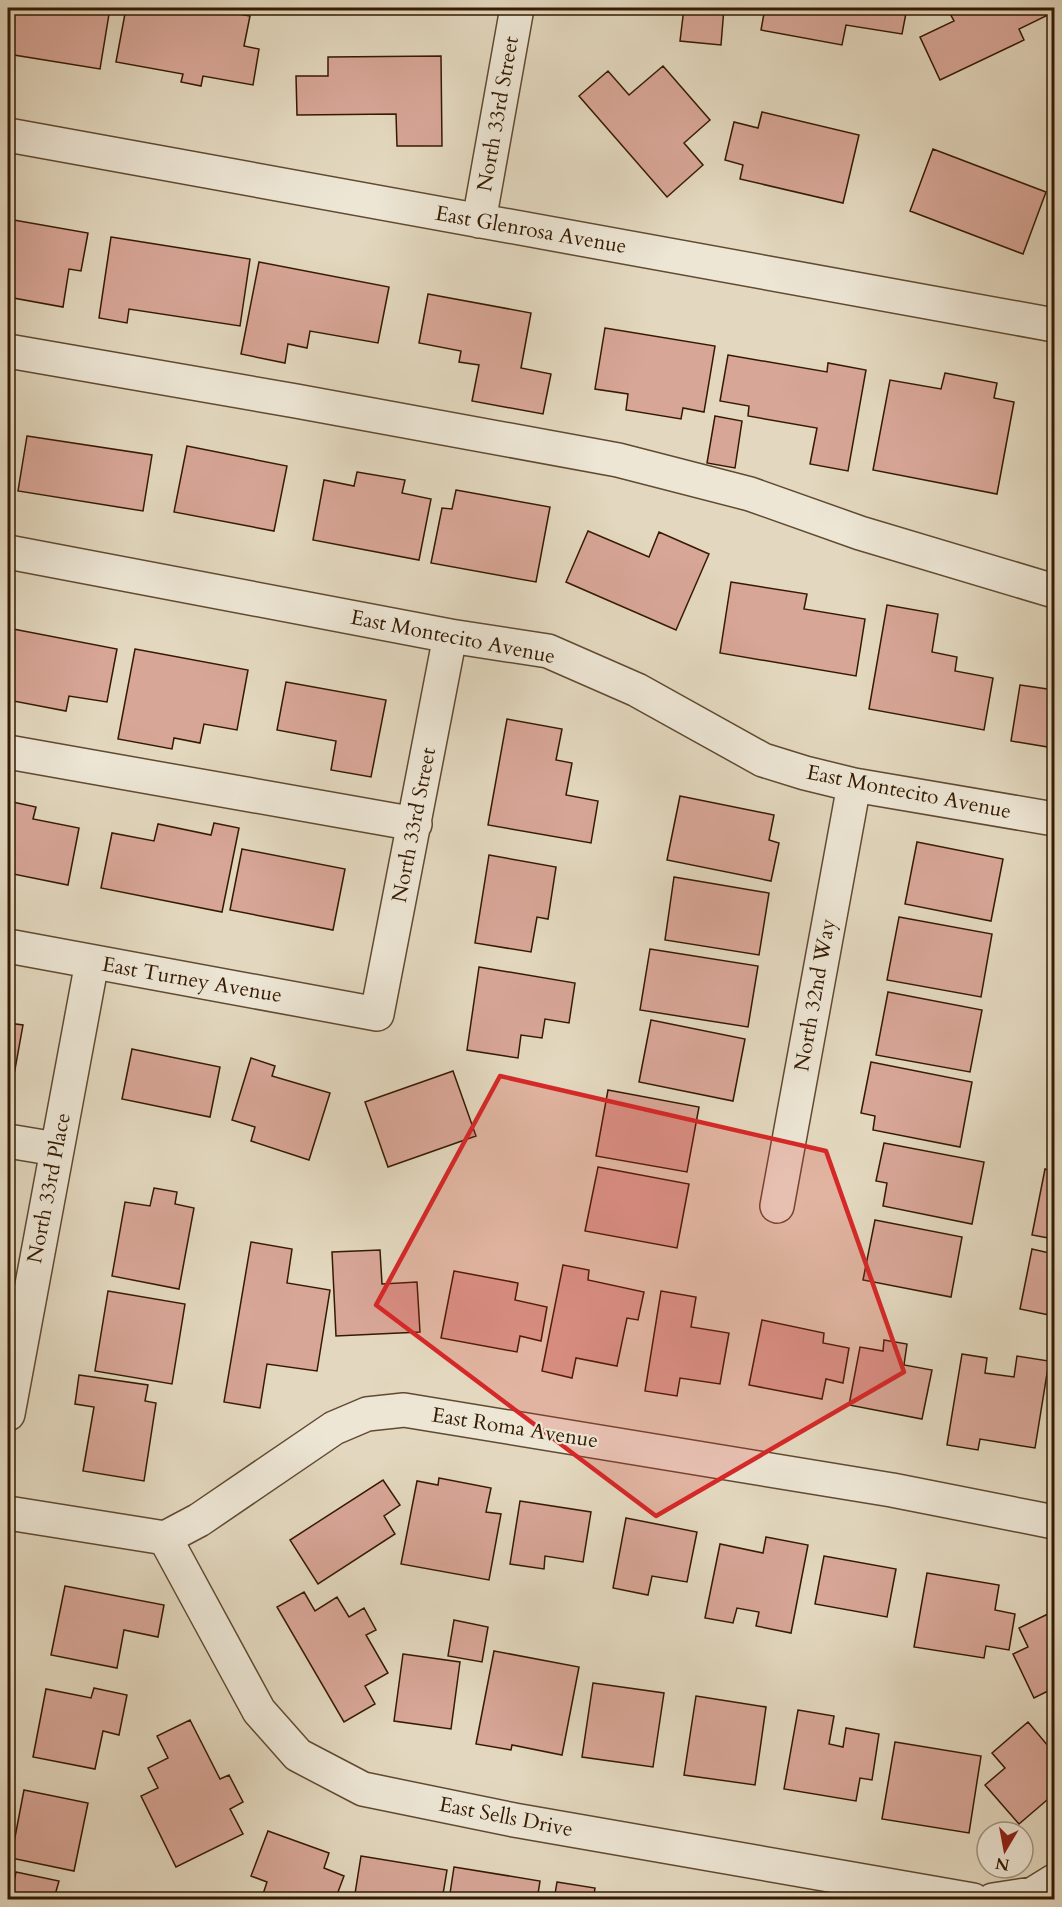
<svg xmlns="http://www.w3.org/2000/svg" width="1062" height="1907" font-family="Cardo,serif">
	<rect width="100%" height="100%" fill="#e3d8bf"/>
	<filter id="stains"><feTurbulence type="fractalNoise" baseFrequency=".00333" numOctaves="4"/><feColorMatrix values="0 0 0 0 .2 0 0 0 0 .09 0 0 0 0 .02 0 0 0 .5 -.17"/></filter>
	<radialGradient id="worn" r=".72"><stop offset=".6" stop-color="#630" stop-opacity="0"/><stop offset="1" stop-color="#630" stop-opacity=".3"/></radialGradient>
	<!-- building -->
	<path fill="#d8a697" stroke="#351a01" stroke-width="1.5" d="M8,8h102l-10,61 -92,-15z
		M126,8h80l44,8 -6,30 15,3 -6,36 -50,-9 -2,10 -20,-4 2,-8 -67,-12z
		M684,8h40l-3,37 -41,-4z
		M765,8h142l-5,26 -56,-9 -4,20 -81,-15z
		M947,8h95l4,8 -27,13 5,11 -84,40 -20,-43 34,-16z
		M441,56l1,90h-45l-1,-32 -99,1 -1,-39h32v-19z
		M663,66l47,54 -26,23 19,22 -36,32 -88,-101 29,-25 21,24z
		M762,112l97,23 -16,68 -103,-24 3,-14 -18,-5 9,-38 24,6z
		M933,149l113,43 -23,62 -113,-43z
		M1054,207v30l-5,-1z
		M8,219l80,14 -7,38 -12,-2 -6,38 -55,-10z
		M111,237l139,22 -10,67 -111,-17 -2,14 -28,-5z
		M259,262l130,25 -11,56 -68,-12 -3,17 -19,-4 -3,19 -44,-9z
		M428,294l103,19 -10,55 30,6 -8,40 -71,-13 7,-36 -20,-3 2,-11 -42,-8z
		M605,328l110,18 -11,66 -21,-4 -2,11 -55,-9 2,-16 -33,-5z
		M728,355l99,17 1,-9 38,7 -18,101 -38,-7 7,-36 -69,-12 1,-10 -29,-5z
		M945,373l52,10 -3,15 20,4 -17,92 -124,-24 17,-90 51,9z
		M715,416l27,5 -7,47 -28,-5z
		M27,436l125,19 -9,56 -125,-20z
		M187,446l100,20 -13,65 -100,-19z
		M357,472l48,8 -3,13 29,6 -12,61 -106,-20 11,-60 30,6z
		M456,490l94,17 -14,75 -105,-19 11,-55 10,1z
		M588,531l61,26 10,-25 50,22 -33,76 -110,-48z
		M731,582l76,12 -3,15 61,10 -9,57 -136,-23z
		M887,605l51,9 -6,38 25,5 -2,14 38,7 -9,52 -115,-21z
		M8,628l109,21 -10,53 -38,-6 -3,15 -58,-11z
		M135,649l113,21 -11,60 -33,-6 -4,19 -26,-5 -2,11 -54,-10z
		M286,682l100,18 -15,77 -40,-7 5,-29 -59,-11z
		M1020,685l34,5v58l-43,-7z
		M507,719l55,10 -6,31 16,3 -6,32 32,6 -7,42 -103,-18z
		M680,796l94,19 -5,25 10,3 -8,38 -104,-21z
		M8,801l28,6 -3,12 46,9 -11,57 -60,-12z
		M214,823l25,5 -17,84 -121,-24 11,-55 42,8 4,-17 53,11z
		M917,842l86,17 -12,62 -86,-17z
		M242,849l103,20 -12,61 -103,-20z
		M489,855l67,12 -8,52 -11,-2 -6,35 -56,-9z
		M674,877l95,16 -10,62 -94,-15z
		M899,917l93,17 -11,63 -94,-17z
		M650,949l108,17 -10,61 -108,-17z
		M479,967l96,16 -6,40 -24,-4 -3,19 -21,-3 -3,23 -51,-8z
		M888,992l94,18 -12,62 -94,-17z
		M651,1020l94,19 -12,62 -94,-19z
		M8,1023l15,2 -15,83z
		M132,1049l88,18 -10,50 -88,-18z
		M251,1058l24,8 -3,10 58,17 -21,67 -58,-19 4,-14 -23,-7z
		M871,1062l101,20 -12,65 -87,-17 2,-14 -14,-3z
		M453,1071l23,65 -88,31 -23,-65z
		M608,1090l91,17 -12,65 -91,-16z
		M884,1143l100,19 -12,62 -89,-18 4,-23 -11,-2z
		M598,1167l91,17 -12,64 -92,-17z
		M1045,1169l9,2v68l-22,-4z
		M154,1188l23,4 -2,12 19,4 -15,81 -67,-13 13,-74 25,4z
		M875,1220l87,17 -11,60 -88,-17z
		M251,1242l41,7 -5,34 43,7 -13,81 -50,-7 -7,44 -36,-6z
		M1032,1249l22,5v62l-34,-7z
		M380,1250l2,34 35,-2 3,50 -84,4 -4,-84z
		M563,1265l26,5 -1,10 56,12 -6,28 -11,-2 -10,48 -41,-8 -4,20 -30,-7z
		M454,1271l64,12 -3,17 32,7 -6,34 -21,-5 -3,16 -76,-14z
		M108,1291l77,13 -13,80 -77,-13z
		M661,1291l35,6 -5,30 38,6 -9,51 -40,-6 -3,18 -32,-5z
		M762,1320l62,13 -1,10 26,5 -6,35 -17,-4 -4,20 -73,-14z
		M884,1340l23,4 -3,21 28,5 -10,49 -73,-14 11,-58 23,4z
		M962,1354l25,4 -2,15 29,4 3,-21 32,5 -14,87 -55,-9 -2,11 -31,-5z
		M79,1375l69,10 -3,16 11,2 -12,78 -61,-10 11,-64 -19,-3z
		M439,1478l52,10 -5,24 15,2 -12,66 -88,-16 16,-83 21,4z
		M383,1480l17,25 -16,11 11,18 -77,50 -28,-44z
		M520,1501l71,11 -8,50 -38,-6 -1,13 -34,-5z
		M626,1518l71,14 -10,50 -35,-6 -4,19 -35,-7z
		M766,1537l42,8 -17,88 -35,-7 3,-14 -22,-4 -4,15 -28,-5 15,-74 43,9z
		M824,1556l72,13 -9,48 -72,-13z
		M927,1573l72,12 -4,25 20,4 -6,36 -23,-4 -2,12 -70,-11z
		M65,1586l99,19 -6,32 -34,-7 -7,38 -66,-13z
		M304,1592l11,19 22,-14 12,20 15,-9 12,22 -10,5 22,38 -23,13 10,18 -31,18 -67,-115z
		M1054,1611v77l-20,10 -21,-44 15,-7 -9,-19z
		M454,1620l34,7 -6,35 -34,-6z
		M494,1651l85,16 -17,88 -50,-10 -1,5 -35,-6z
		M403,1654l57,8 -9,67 -57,-8z
		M593,1683l71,10 -11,74 -71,-10z
		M94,1688l33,7 -8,40 -16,-4 -8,38 -62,-12 13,-68 45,9z
		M696,1696l70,11 -11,78 -71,-10z
		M798,1710l36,6 -5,28 14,3 3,-19 33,6 -7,46 -12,-2 -4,23 -72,-12z
		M190,1720l30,59 9,-4 14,27 -13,7 13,25 -67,33 -35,-71 17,-8 -10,-20 20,-10 -11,-22z
		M1028,1722l26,31v41l-35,30 -34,-39 20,-17 -13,-15z
		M895,1742l86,14 -12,77 -87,-14z
		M24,1790l64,13 -14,68 -63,-13z
		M268,1831l61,22 -5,15 20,8 -9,24h-66l-7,-3 5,-15 -16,-6z
		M361,1856l86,14 -5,30h-88z
		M454,1867l86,14 -3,19h-88z
		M16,1872l43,9 -4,14 19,5h-64z
		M557,1882l38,6 -2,12h-39z"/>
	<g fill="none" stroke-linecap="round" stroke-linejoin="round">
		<!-- minor casing -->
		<g stroke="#604a30" stroke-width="36">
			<path id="minor" d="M8,135l1046,190
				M479,221l38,-213
				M8,351l288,50 322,59 132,34 110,39 194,58
				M8,552l442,84 98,15 89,39 126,70 42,13 49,12 200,34
				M8,752l407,72
				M8,946l369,68 73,-378
				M8,1141l48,8
				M777,1206l77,-421
				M8,1414l84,-452
				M8,1513l157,25 34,-18 135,-92 33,-14 37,-4 488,80 162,32
				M165,1538l94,173 39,44 65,34 151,31 459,80
				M993,1900l40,-6 21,-13"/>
		</g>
		<!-- minor -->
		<use href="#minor" stroke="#ede6d5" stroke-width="33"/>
	</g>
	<!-- marked area -->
	<path fill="#d62828" fill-opacity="0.2" stroke="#d62828" stroke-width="4.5" stroke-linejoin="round" d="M500,1076l326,75 78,221 -248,144 -280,-211z"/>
	<g text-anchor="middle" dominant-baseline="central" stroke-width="4.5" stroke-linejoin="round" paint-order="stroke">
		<!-- street labels -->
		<g font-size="21" fill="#351a01" stroke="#ede6d5">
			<text transform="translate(498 114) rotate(-80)">North 33rd Street</text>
			<text transform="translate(531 230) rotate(10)">East Glenrosa Avenue</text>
			<text transform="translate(453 637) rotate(11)">East Montecito Avenue</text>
			<text transform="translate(909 792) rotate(11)">East Montecito Avenue</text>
			<text transform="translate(414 825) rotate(-79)">North 33rd Street</text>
			<text transform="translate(192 980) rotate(10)">East Turney Avenue</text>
			<text transform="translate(815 995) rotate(-80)">North 32nd Way</text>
			<text transform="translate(49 1188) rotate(-79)">North 33rd Place</text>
			<text transform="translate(515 1428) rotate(9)">East Roma Avenue</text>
			<text transform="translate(506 1817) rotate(11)">East Sells Drive</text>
		</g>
	</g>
	<!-- margin -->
	<rect width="1062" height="1907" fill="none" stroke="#e3d8bf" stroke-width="30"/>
	<rect x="9" y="9" width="1044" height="1889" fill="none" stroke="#351a01" stroke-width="3"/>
	<rect x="15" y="15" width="1032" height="1877" fill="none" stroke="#351a01" stroke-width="1.5"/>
	<!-- north arrow -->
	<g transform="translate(1005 1850) rotate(190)"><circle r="28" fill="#ede6d5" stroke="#a39480" stroke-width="1.5"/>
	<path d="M0-4.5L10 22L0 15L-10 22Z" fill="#8f2418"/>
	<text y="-9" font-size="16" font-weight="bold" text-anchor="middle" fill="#351a01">N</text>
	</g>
	<rect width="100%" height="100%" filter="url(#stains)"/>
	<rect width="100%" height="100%" fill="url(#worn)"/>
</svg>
